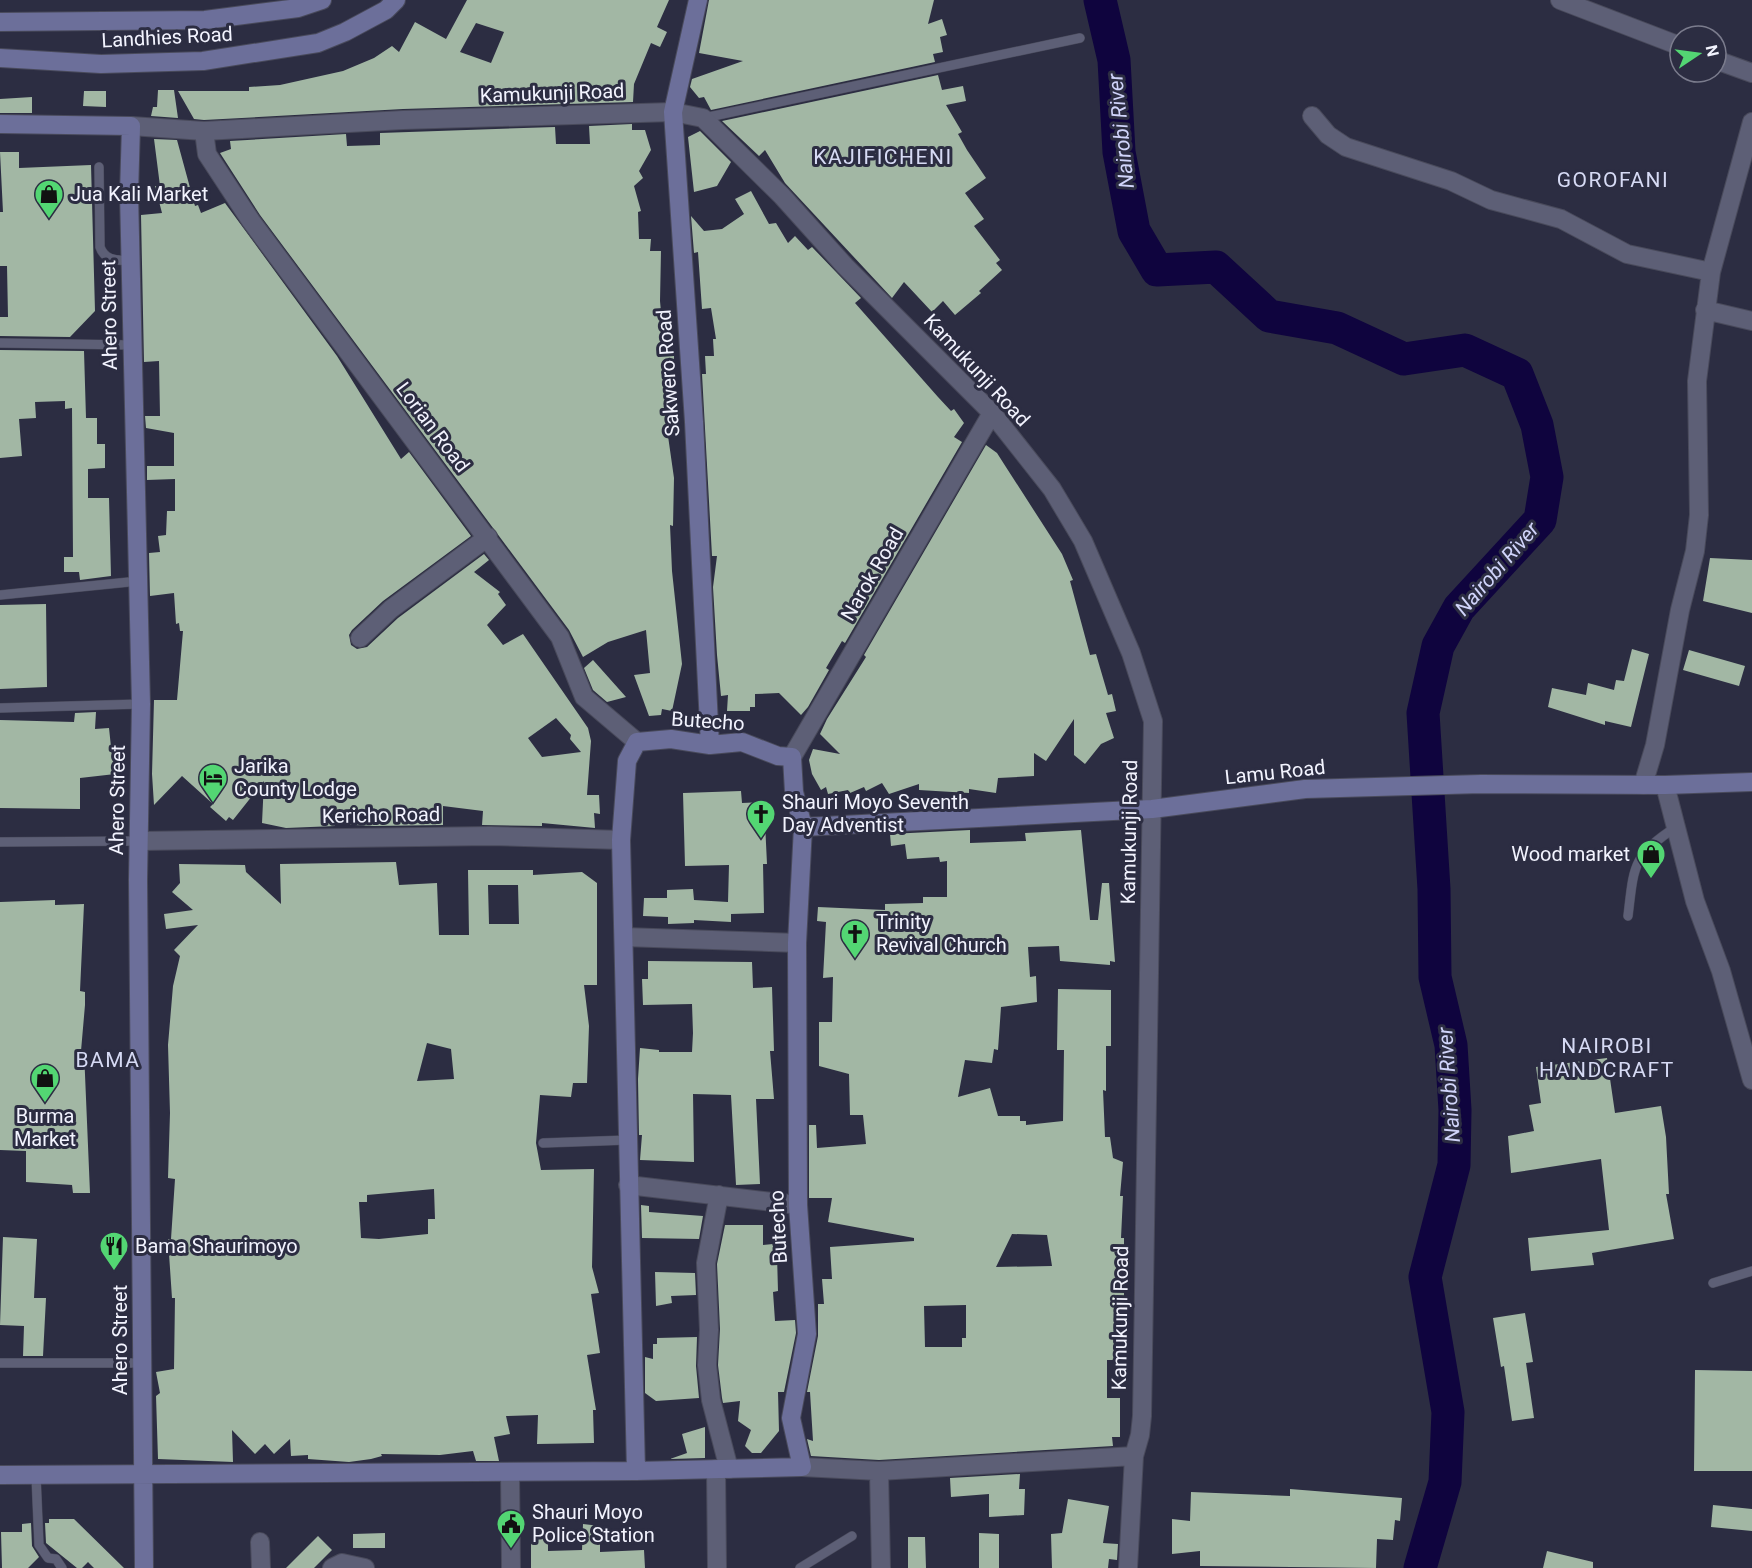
<svg xmlns="http://www.w3.org/2000/svg" width="1752" height="1568" font-family="Roboto,sans-serif">
	<rect width="100%" height="100%" fill="#2c2d42"/>
	<g fill="none" stroke-linecap="round" stroke-linejoin="round">
		<!-- river -->
		<path stroke="#0f043e" stroke-width="33" d="M1100,0l14,60 5,92 15,79 23,39 59,-3 53,49 68,12 67,31 61,-9 52,24 20,51 10,52 -7,43 -81,88 -21,38 -15,67 11,176 1,88 16,68 4,65 -1,55 -29,112 23,135 -3,70 -25,86"/>
	</g>
	<!-- building -->
	<path fill="#a2b7a4" fill-rule="evenodd" d="M467,0h202l-12,27 10,5 -7,15 -9,-4 -17,41 -1,18 -230,7 -199,11 -10,-1 -16,-28h71v-4l31,-2 63,-14 31,-13 18,-12 7,6 16,-30 31,17zM476,23l28,9 -13,31 -31,-11z
		M709,0h225l-6,24 14,-5 5,16 -7,2 3,15 -10,2 2,8 -224,48 -7,-13 -5,1 -9,-11 2,-8 51,-18 -44,-8z
		M938,75l4,15 21,-4 3,15 -20,4 16,27 -4,2 9,16 19,28 -21,15 19,26 -10,7 26,34 -4,3 6,7 -23,21 2,2 -26,22 -12,-14 -11,11 -28,-30 -12,16 -107,-115 -20,-33 -6,6 -37,-35z
		M158,90h16l4,28 -27,-2 2,-9h4z
		M84,91h22v16l-23,-1z
		M32,97v16h-32v-14z
		M632,124v6h13l6,20 -12,21 4,7 -9,8 7,25 -3,1 1,27h12l-1,12h11l-1,50 5,54h9v15h-7l1,10h-3l4,42h-3l8,56 -1,48 -3,-1 2,46 10,93 -10,47 -10,-2 -1,6 -12,1 -15,-41 16,-2 -4,-43 -38,12 -25,15 -14,-27 -309,-415 -40,-62 11,-4 -1,-8 116,-7 1,12 33,-1v-12l175,-6 1,17h34l-1,-18z
		M700,131l31,31 -14,24 -23,6 -6,-55z
		M154,139l23,1 18,66 3,-1 3,8 24,-10 112,153 64,103 8,-7 62,84 -88,65 -31,29 -3,5 2,10 6,4 10,-2 31,-29 86,-64 5,6 -15,12 26,20 -2,2 8,11 -19,20 16,20 20,-11 65,94 3,13 -4,54h12l1,19 -6,-1 1,15 -53,-5v3l-60,-1 1,-14 -40,-5v19l-69,1 -39,-2v2l-49,2 -24,-5 2,-42 -31,39 -4,-3 -3,4 -16,-14 3,-3 -31,-28 -28,29 -2,-31 2,-74h23l6,-69h-3l-1,-8 -3,1 -2,-31 -24,3 -1,-43 11,-1 -2,-16 8,-1 1,-24h8v-32l-28,1v-14h27v-33l-28,-5 -1,-12h15l-1,-55 -15,1 -3,-147 21,-2 -7,-27h5zM556,718l15,17 -1,4 11,13 -39,5 -14,-19z
		M0,152h19v16l72,-3 4,146 -25,26 -70,-1v-19h8l-1,-51h-7v-54h3z
		M751,191l18,33 7,-1 12,20 7,-7 13,14 4,-3 49,51 -6,5 83,94 13,14 3,-2 10,14 -10,14 8,5 -117,201 -3,-2 -16,27 3,2 -21,37 -7,8 -22,-22 -24,1v13h-5v4h-23l1,-16 -7,1 -4,-41 -4,-68 4,-31h-5l-10,-182h4l-1,-18h9l-1,-17h3l-5,-31 -9,1 -4,-57 -4,1 -3,-37 13,15 18,-2 22,-15 -9,-15z
		M0,350l84,1 2,67h11v26h8v24l-17,1v29h21l2,78 -31,4 -1,-8h-15v-15h9l-1,-149 -7,1v-8l-30,1 1,16 -17,1 3,37 -22,2z
		M986,445l11,8 7,11 58,90 11,26 -3,1 20,74 6,-1 12,41 4,-1 4,17 -10,2 8,25 -13,6 -16,20 -11,-9v-36l-28,42 -12,-8v23l-36,2 -2,15 -27,-4v4l-50,-3v-6l-30,10 -7,-11 -16,8 -2,-4 -14,6 -2,-3 -20,4 -2,-7 -5,3 -9,-16 -3,-14 4,-11 27,5 -20,-20 7,-15 39,-62 -2,-2z
		M1710,558l42,2v53l-49,-12z
		M46,604l1,83 -47,2v-84z
		M1632,649l17,5 -18,73 -26,-6v4l-57,-18 4,-19 34,7 2,-12 26,7 2,-10 8,1z
		M1689,650l56,16 -6,20 -56,-16z
		M593,660l33,37 -19,5 -14,-12 -9,-22z
		M96,712l-1,17 14,-1 2,19h10l3,26 -44,5v31l-80,-1v-88l74,2 1,-9z
		M741,791l1,12 22,-1 3,62h-4l1,49 -33,1v8l-37,-2v3l-26,1v-7l-25,-1 1,-18h23v-8l26,-1 1,11 34,2 1,-37 -44,1 -2,-73z
		M970,830v13l56,-2 -1,-8 56,-3 9,90h8l4,-37h7l6,79 -5,-1v4l-50,-4 -1,-15 -31,1 2,30 6,-1 1,26 -36,5 -3,43 -4,-1 -2,14 -27,-3 -7,37 32,-9 8,28h22v5h6v4l37,-4 1,-71h-7l1,-61 53,1v56h-5v45l-3,-1 2,47h5l3,21 10,4 -3,34h3l-2,42h3v75l-1,47h-16v38h13v39h-8l1,9 -234,14 -68,-4 -4,-17 6,2 -3,-49h-3l11,-56v-32h6l-2,-25h10l-2,-32 84,-6v-3l-86,-16 4,-24h-23v-73h7l1,23 49,-4 -3,-29h-13l-1,-41 -30,-8v-44h13l1,-45 -10,1 3,-56 -9,-1 1,-14 67,3v-6l38,-1v-6h24v-36l-7,1 -1,-5 -32,2 -2,-15 -14,2 -1,-12zM1012,1234l35,1 5,31 -56,1zM966,1305v33h-4v9h-37l-1,-41z
		M396,862l3,23 38,-2 2,52h30l-1,-65h65v5l49,-3 15,11v102h-13l5,41 -2,57h-14l-2,14 -31,-2 -4,48 5,27 53,-1 -2,98 7,26 -8,1 9,59 -13,2 9,55h-3l1,33 -57,1 1,-29 -32,1 4,18 -16,3 5,24h-23l-3,-10 -33,4 -59,-1 1,2 -11,3 -22,3 -41,-3v-4l-17,1 -1,-17 -16,15 -9,-10 -10,10 -23,-24 1,32 -75,-3 -2,-63 4,-3 -4,-21 18,-3 1,-71h-3l-4,-59h3l4,-60 -7,-1 2,-65 -2,-68 5,-59 7,-30 -6,-6 24,-25 -32,4 -2,-15 29,-4 -21,-18 8,-9 -1,-19 66,1 1,7 35,32 -1,-40zM488,885h30l1,39h-30zM427,1043l24,6 3,30 -37,2zM434,1189l1,30h-7v15l-49,5 -18,-1 -2,-36h8v-7z
		M55,900v5l29,-1 -4,87 5,1v13l-4,46h3l6,142h-17l-1,-8 -46,-3v-31l-26,-1v-248z
		M648,961l104,1 1,26 19,-1 2,64h-4l4,48h-18l4,85 -24,1 -5,-90 -38,-1 1,68 -54,-2 2,-25h-3l-1,-56 2,-31 19,2v2h33l1,-19 -1,-29 -49,1 -1,-26h6z
		M1607,1058l8,55 46,-7 5,31 3,57h-3l8,45 -82,14 2,12 -63,6 -3,-33 81,-8 -8,-71 -90,14 -3,-37 26,-5 -5,-26 12,-2 -5,-36z
		M641,1205l8,1v6l54,4 -4,23 -57,-1z
		M725,1225h38v20l10,-1 1,11h3l1,36 -5,1 2,29 20,-1 1,13 -12,59h-6l1,39 -18,22h-9l-7,-7 6,-16 -13,-9 2,-20 -17,2 -1,-5 -4,-33 2,-36 -3,-65z
		M3,1237l34,2 -3,59h12l-3,58h-20l1,-30 -24,-1z
		M655,1272l40,1 1,22 -25,1 1,7 -16,3z
		M1525,1313l8,49 -7,1 8,55 -22,3 -8,-55 -3,1 -8,-49z
		M697,1337l-1,29 3,32 -43,3 -11,-8v-36l8,2v-15h4v-6z
		M1695,1370l57,1v100h-58z
		M705,1427v31l-35,1 17,-6 -5,-19z
		M1020,1474l-1,15h6l-1,26 -35,2v-23l-38,3 -1,-19z
		M1290,1489l112,9 -2,23 -5,-1 -2,20 -16,-1 -1,29 -176,-2v-15l-28,3v-35l18,2 1,-29 99,4z
		M1068,1499l41,7 -6,37 15,1 -1,16 -8,-1 -1,9h-56l-1,-34 11,-1z
		M1713,1505l39,4v22l-41,-4z
		M49,1519h25l50,49h-30l-6,-6 -6,6h-5l-31,-25 -1,-20h4z
		M31,1523l1,23 7,11 -11,11h-26l-1,-36h21v-8z
		M583,1524l17,2v26l44,-2 1,18h-114v-32h17v15l34,-1z
		M385,1533v15h-32v-14z
		M979,1533l20,1v34h-20z
		M318,1536l14,14 -18,18h-28z
		M908,1537h17l1,31h-18z
		M1547,1551l46,11v6h-50z"/>
	<g fill="none" stroke-linecap="round" stroke-linejoin="round">
		<!-- lane casing -->
		<g stroke="#494a5b" stroke-width="10">
			<path id="lane" d="M704,118l376,-80
				M99,167l1,80c5,14 17,13 30,14
				M0,343l132,2
				M0,595l139,-14
				M0,708l141,-4
				M0,842l140,-1
				M1628,916c6,-50 4,-60 48,-89
				M543,1143l85,-3
				M1713,1283l39,-12
				M0,1363h143
				M36,1476l3,69 9,13 8,1 6,9
				M800,1568l52,-32"/>
		</g>
		<!-- street casing -->
		<g stroke="#494a5b" stroke-width="20">
			<path id="street" d="M1560,0l120,46
				M1716,60l36,13
				M1312,116l16,19 18,12 105,34 40,19 70,19 66,35 84,18
				M131,126l73,5 199,-11 270,-8 30,6 79,78 63,70 147,147 60,76 31,52 48,112 22,68 -11,695 -2,19 -6,21 -6,112
				M204,131l3,23 44,67 309,416 24,60 53,45
				M1705,310l47,11
				M360,638l31,-29 97,-72
				M792,757l200,-344
				M1643,785l12,-40 25,-135 15,-59 4,-36 -2,-134 14,-109 41,-150
				M1665,785l30,116 26,70 31,109
				M140,841l350,-5 131,4
				M624,937l173,6
				M628,1185l170,20
				M719,1195l-13,68 3,67 -2,35 4,35 18,69
				M802,1467l77,4 255,-15
				M716,1469l1,99
				M879,1471l2,97
				M510,1472l1,96
				M260,1542l1,26
				M332,1568l10,-5 23,5"/>
		</g>
		<!-- secondary casing -->
		<g stroke="#494a5b" stroke-width="20">
			<path id="secondary" d="M698,0l-25,112 21,310 16,323
				M0,22l205,-2 93,-12 24,-8
				M0,58l101,6 102,-3 115,-18 27,-11 41,-22 10,-10
				M0,124l131,2 -2,68 12,510 -3,176 6,688
				M803,827l349,-18 153,-20 176,-5 184,1 87,-3
				M0,1475l636,-4 166,-4 -11,-49 16,-84 -9,-129 -1,-262 6,-116 -9,-35 -2,-35 -14,-1 -36,-14 -32,3 -39,-6 -34,3 -10,19 -6,79 15,631"/>
		</g>
		<!-- lane -->
		<use href="#lane" stroke="#5d5f76" stroke-width="9"/>
		<!-- street -->
		<use href="#street" stroke="#5d5f76" stroke-width="18"/>
		<!-- secondary -->
		<use href="#secondary" stroke="#6c6f9a" stroke-width="18"/>
	</g>
	<!-- icons -->
	<defs>
		<g id="shop-pin" transform="scale(1.5)"><path d="M0 17L-7.5 6A9.5 9.5 0 1 1 7.5 6Z" fill="#53d673" stroke="#2c2d42"/><path d="M-5-2.5h2.3a2.7 3.5 0 0 1 5.4 0H5L5.5 6h-11ZM-1.5-2.5h3a1.5 2.3 0 0 0-3 0Z" fill="#111"/></g>
		<g id="hotel-pin" transform="scale(1.5)"><path d="M0 17L-7.5 6A9.5 9.5 0 1 1 7.5 6Z" fill="#53d673" stroke="#2c2d42"/><path d="M-6-4.5h1.5V1H6V5H4.5V3h-9V5H-6ZM-4 0a1.8 1.8 0 1 1 3.6 0ZM.5 0V-2.5h3Q6-2.5 6 0Z" fill="#111"/></g>
		<g id="church-pin" transform="scale(1.5)"><path d="M0 17L-7.5 6A9.5 9.5 0 1 1 7.5 6Z" fill="#53d673" stroke="#2c2d42"/><path d="M-1.2-6h2.4v3.5h3.3v2.4h-3.3V6h-2.4V-.1h-3.3v-2.4h3.3Z" fill="#111"/></g>
		<g id="restaurant-pin" transform="scale(1.5)"><path d="M0 17L-7.5 6A9.5 9.5 0 1 1 7.5 6Z" fill="#53d673" stroke="#2c2d42"/><path d="M-5-6h1v4h1v-4h1v4h1v-4h1v5L-1.5 .5V6h-2V.5L-5-1ZM5-6V6H3V1.5H1.5Q1.5-4 5-6Z" fill="#111"/></g>
		<g id="civic-pin" transform="scale(1.5)"><path d="M0 17L-7.5 6A9.5 9.5 0 1 1 7.5 6Z" fill="#53d673" stroke="#2c2d42"/><path d="M-.6-6.5H3V-4.5H.6V-3L4-1V1h2V6H-6V1h2V-1L-.6-3ZM-1.2 2.5V6h2.4V2.5Z" fill="#111"/></g>
	</defs>
	<g fill-rule="evenodd">
		<use href="#shop-pin" x="49" y="194"/>
		<use href="#hotel-pin" x="213" y="778"/>
		<use href="#church-pin" x="761" y="814"/>
		<use href="#shop-pin" x="1651" y="854"/>
		<use href="#church-pin" x="855" y="934"/>
		<use href="#shop-pin" x="45" y="1078"/>
		<use href="#restaurant-pin" x="114" y="1246"/>
		<use href="#civic-pin" x="511" y="1524"/>
	</g>
	<g text-anchor="middle" dominant-baseline="central" stroke-width="6" stroke-linejoin="round" paint-order="stroke">
		<!-- street labels -->
		<g font-size="20" fill="#f2f3fe" stroke="#2c2d42">
			<text transform="translate(167 37) rotate(-3)">Landhies Road</text>
			<text transform="translate(552 93) rotate(-2)">Kamukunji Road</text>
			<text transform="translate(109 315) rotate(-91)">Ahero Street</text>
			<text transform="translate(977 370) rotate(47)">Kamukunji Road</text>
			<text transform="translate(668 373) rotate(-94)">Sakwero Road</text>
			<text transform="translate(433 427) rotate(53)">Lorian Road</text>
			<text transform="translate(872 574) rotate(-60)">Narok Road</text>
			<text transform="translate(708 721) rotate(4)">Butecho</text>
			<text transform="translate(1275 772) rotate(-6)">Lamu Road</text>
			<text transform="translate(117 800) rotate(-89)">Ahero Street</text>
			<text transform="translate(381 815) rotate(-1)">Kericho Road</text>
			<text transform="translate(1129 832) rotate(-89)">Kamukunji Road</text>
			<text transform="translate(778 1227) rotate(-93)">Butecho</text>
			<text transform="translate(1120 1318) rotate(-89)">Kamukunji Road</text>
			<text transform="translate(120 1340) rotate(-90)">Ahero Street</text>
		</g>
		<!-- poi labels -->
		<g font-size="20" fill="#f2f3fe" stroke="#2c2d42" text-anchor="start">
			<text x="70" y="194">Jua Kali Market</text>
			<text x="234" y="766">Jarika<tspan x="234" dy="23">County Lodge</tspan></text>
			<text x="782" y="802">Shauri Moyo Seventh<tspan x="782" dy="23">Day Adventist</tspan></text>
			<text x="1630" y="854" text-anchor="end">Wood market</text>
			<text x="876" y="922">Trinity<tspan x="876" dy="23">Revival Church</tspan></text>
			<text x="45" y="1116" text-anchor="middle">Burma<tspan x="45" dy="23">Market</tspan></text>
			<text x="135" y="1246">Bama Shaurimoyo</text>
			<text x="532" y="1512">Shauri Moyo<tspan x="532" dy="23">Police Station</tspan></text>
		</g>
		<!-- water labels -->
		<g font-size="21" font-style="italic" fill="#d0d4fa" stroke="#2c2d42">
			<text transform="translate(1121 131) rotate(-96)">Nairobi River</text>
			<text transform="translate(1497 569) rotate(-49)">Nairobi River</text>
			<text transform="translate(1449 1085) rotate(-94)">Nairobi River</text>
		</g>
		<!-- neighbourhood labels -->
		<g font-size="21" letter-spacing="1.5" fill="#d6daf4" stroke="#2c2d42">
			<text x="883" y="157">KAJIFICHENI</text>
			<text x="1613" y="180">GOROFANI</text>
			<text x="1607" y="1046">NAIROBI<tspan x="1607" dy="24">HANDCRAFT</tspan></text>
			<text x="108" y="1060">BAMA</text>
		</g>
	</g>
	<!-- north arrow -->
	<g transform="translate(1698 54) rotate(77)"><circle r="28" fill="#2c2d42" stroke="#7b7c8d" stroke-width="1.5"/>
	<path d="M0-4.5L10 22L0 15L-10 22Z" fill="#53d673"/>
	<text y="-9" font-size="16" font-weight="bold" text-anchor="middle" fill="#f2f3fe">N</text>
	</g>
</svg>
